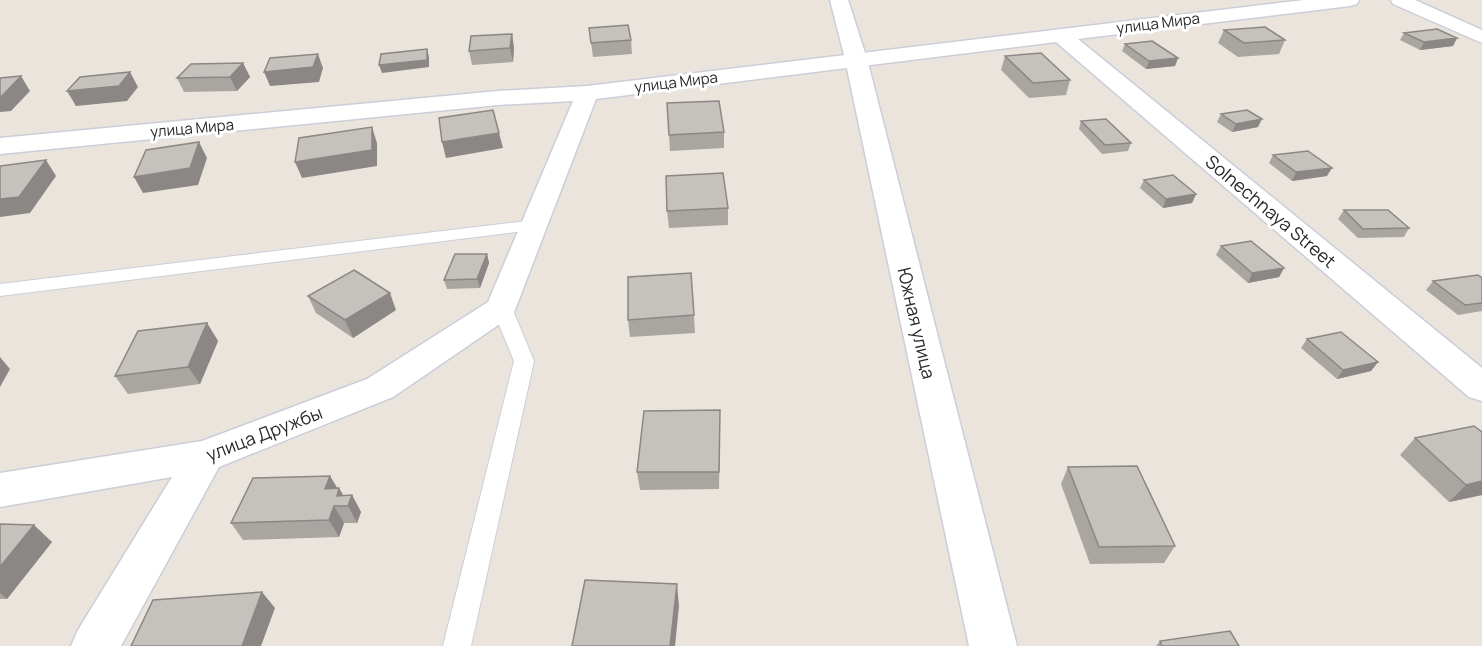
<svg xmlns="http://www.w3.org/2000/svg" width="1482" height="646" font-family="Manrope,sans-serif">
	<rect width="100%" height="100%" fill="#eae4dd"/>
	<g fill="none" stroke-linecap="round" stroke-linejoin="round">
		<!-- service casing -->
		<g stroke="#cbced9" stroke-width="2">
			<path id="service" d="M535,220l6,1 2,4 -2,4 -541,67v-12z
				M502,302l7,2 3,4 22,53 -63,285h-28l71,-285 -22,-53 3,-4z"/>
		</g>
		<!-- minor casing -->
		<g stroke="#cbced9" stroke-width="3">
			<path id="minor" d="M1304,0h55l-2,4 -7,2 -272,33 404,329v33l-13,-4 -413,-355 -460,57 -83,216 -120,82 -174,70 -98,179h-50l7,-16 94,-153 -172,30v-34l202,-32 165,-62 121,-77 85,-201 -75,4 -498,49v-16l498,-47 89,-5z
				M1391,0h24l67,30v13l-89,-39z"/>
		</g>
		<!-- secondary casing -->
		<g stroke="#cbced9" stroke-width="3">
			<path id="secondary" d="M830,0h18l19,59 150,587h-48l-124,-587z"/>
		</g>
		<!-- service -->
		<use href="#service" fill="#fff" fill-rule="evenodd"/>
		<!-- minor -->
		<use href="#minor" fill="#fff" fill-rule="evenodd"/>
		<!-- secondary -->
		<use href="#secondary" fill="#fff" fill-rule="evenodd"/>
	</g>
	<!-- wall -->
	<path fill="#a9a6a2" d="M589,28l42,12 1,14 -39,3z
		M1224,30l61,10 -6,14 -41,3 -20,-14z
		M1404,33l53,5 -4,8 -33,4 -20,-10z
		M512,34l2,14 -1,14 -41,3 -3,-14z
		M1125,44l53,14 -3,8 -29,3 -24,-18z
		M1005,56l65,24 -4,15 -37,3 -28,-28z
		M243,63l7,14 -13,14 -53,1 -7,-14z
		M667,103l57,29v16l-54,3z
		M1221,114l37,13 -26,5 -15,-10z
		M1081,121l50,22 -3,8 -26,3 -23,-25z
		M1273,155l54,21 -35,5 -23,-18z
		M1144,180l52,14 -4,9 -29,5 -23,-20z
		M728,208v17l-59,3 -2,-17z
		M1344,210l65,18 -5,9 -46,1 -20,-19z
		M1221,246l63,22 -5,9 -31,6 -32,-28z
		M487,254l2,9 -9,25 -33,1 -3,-9z
		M1482,278v33l-24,4 -32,-25 7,-9z
		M308,296l88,14 -43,28 -37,-25z
		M694,315l1,18 -65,4 -2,-17z
		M207,323l11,18 -18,43 -72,10 -13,-18z
		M1307,339l71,23 -7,9 -34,8 -36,-31z
		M720,428l-1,61 -79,1 -3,-18z
		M1482,432v63l-33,7 -49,-47 15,-17z
		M1068,467l107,79 -11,17 -74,1 -29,-80z
		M330,476l7,12h2l4,7h9l9,17 -4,11h-13l-5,14 -96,3 -12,-17z
		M0,524l52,18 -45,57h-7z
		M1160,641l79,5h-83z"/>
	<!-- shaded-wall -->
	<path fill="#8a8784" d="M512,34l2,14 -1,14 -3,-14z
		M1457,38l-4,8 -33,4 4,-8z
		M427,49l2,8v10l-47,6 -3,-8z
		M318,54l5,14 -4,14 -49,4 -6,-14z
		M1178,58l-3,8 -29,3 3,-8z
		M243,63l7,14 -13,14 -7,-14z
		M130,72l8,15 -11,14 -51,5 -9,-15z
		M21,76l9,15 -19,20 -11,1v-16z
		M1262,119l-4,8 -26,5 4,-8z
		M372,127l5,16v23l-75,12 -7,-16z
		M499,133l4,15 -57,10 -4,-16z
		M199,142l8,16 -9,27 -55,8 -9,-16z
		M46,160l10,16 -26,37 -30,4v-18z
		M1332,168l-5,8 -35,5 4,-9z
		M1196,194l-4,9 -29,5 3,-9z
		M487,254l2,9 -9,25 -3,-9z
		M1284,268l-5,9 -31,6 4,-10z
		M390,293l6,17 -43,28 -8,-18z
		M207,323l11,18 -18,43 -12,-17z
		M0,357l10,12 -10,18z
		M1378,362l-7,9 -34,8 6,-9z
		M330,476l9,15v-3l9,16 4,-9 9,17 -4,11 -9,-17 -23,-17z
		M1482,481v14l-33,7 17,-17z
		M334,506l10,17 -5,14 -10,-17z
		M34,525l18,17 -45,57 -7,-6v-26z
		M677,584l2,22 -4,40h-5z
		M262,592l13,16 -14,38h-19z"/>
	<!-- building -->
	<path fill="#c5c1bc" stroke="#8a8784" stroke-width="1.5" d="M628,25l3,15 -40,3 -2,-15z
		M1265,27l20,13 -41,3 -20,-13z
		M1437,29l20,9 -33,4 -20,-9z
		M512,34l-2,14 -41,3 2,-15z
		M1152,41l26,17 -29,3 -24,-17z
		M427,49v11l-48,5 2,-11z
		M1041,53l29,27 -37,3 -28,-27z
		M318,54l-5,13 -49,5 6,-14z
		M243,63l-13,14 -53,1 14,-14z
		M130,72l-11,14 -52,5 13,-14z
		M21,76l-19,20h-2v-18z
		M719,101l5,31 -55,3 -2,-32z
		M493,110l6,23 -57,9 -3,-24z
		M1247,110l15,9 -26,5 -15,-10z
		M1106,119l25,24 -26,2 -24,-24z
		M372,127v23l-77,12 4,-24z
		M199,142l-9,26 -56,9 12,-27z
		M1308,151l24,17 -36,4 -23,-17z
		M46,160l-27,37 -19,2v-33z
		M723,173l5,35 -61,3 -1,-35z
		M1173,175l23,19 -30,5 -22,-19z
		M1344,210h44l21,18 -46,1z
		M1251,241l33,27 -32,5 -31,-27z
		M455,254h32l-10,25 -33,1z
		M354,270l36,23 -45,27 -37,-24z
		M691,273l3,42 -66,5v-43z
		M1478,275l4,3v25l-17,2 -32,-24z
		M207,323l-19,44 -73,9 23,-45z
		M1341,332l37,30 -35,8 -36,-31z
		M720,410l-1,62h-82l7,-61z
		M1474,426l8,6v49l-16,4 -51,-47z
		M1137,466l38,80 -76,1 -31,-80z
		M330,476l-5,13 14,-1 -2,8 15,-1 -4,11h-14l-5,14 -98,3 22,-45z
		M0,524l34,1 -34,42z
		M585,580l92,4 -7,62h-98z
		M262,592l-20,54h-111l22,-46z
		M1230,631l9,15h-77l-2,-5z"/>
	<g text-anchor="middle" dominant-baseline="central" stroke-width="6" stroke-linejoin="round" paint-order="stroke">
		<!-- far-street labels -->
		<g font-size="15" fill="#292929" stroke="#fff">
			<text transform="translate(1158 23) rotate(-7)">улица Мира</text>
			<text transform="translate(676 82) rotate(-7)">улица Мира</text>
			<text transform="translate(192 128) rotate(-5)">улица Мира</text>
		</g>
		<!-- street labels -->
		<g font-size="18" fill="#292929" stroke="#fff">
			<text transform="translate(1271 211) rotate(40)">Solnechnaya Street</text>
			<text transform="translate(917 323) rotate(77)">Южная улица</text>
			<text transform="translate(264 433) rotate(-21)">улица Дружбы</text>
		</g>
	</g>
</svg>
